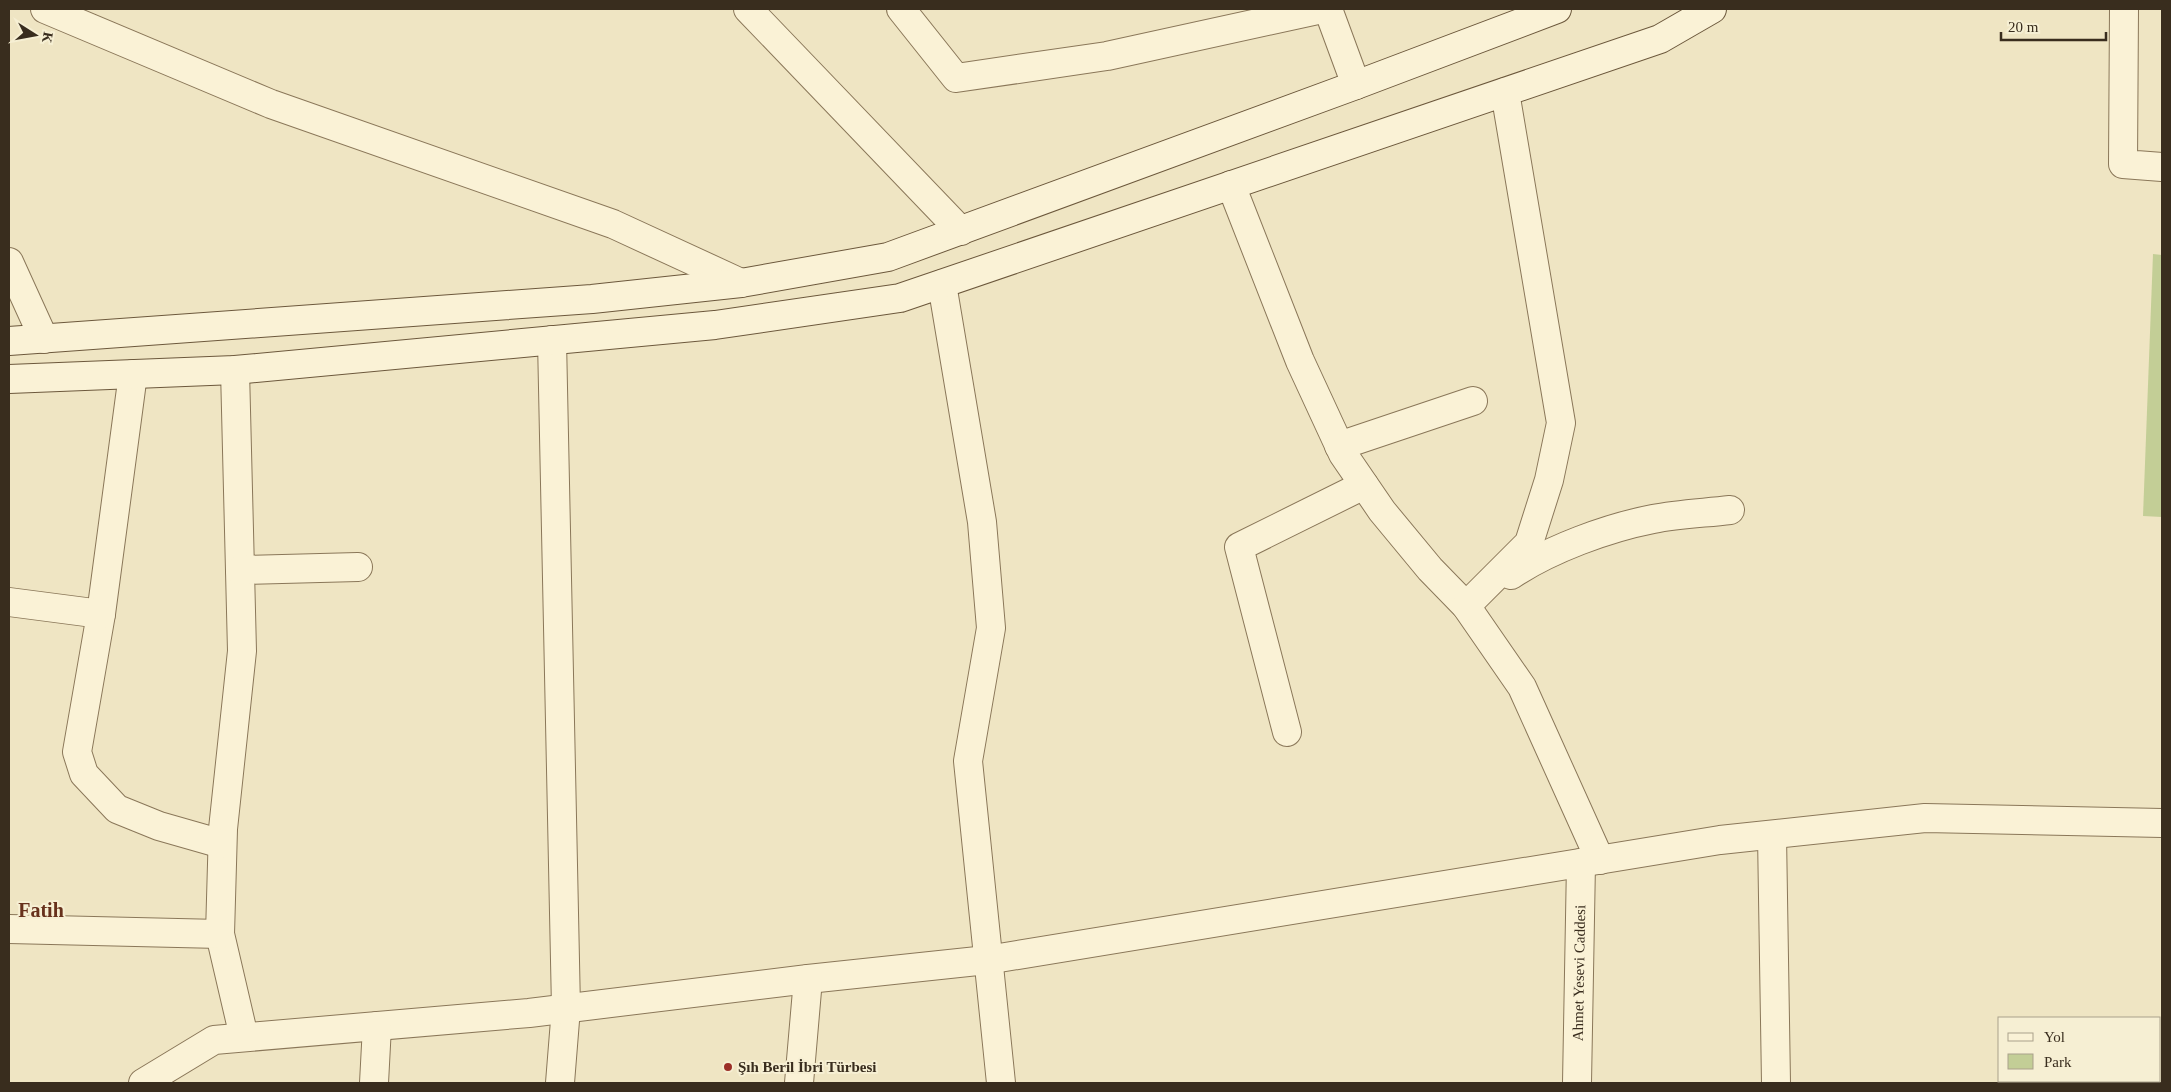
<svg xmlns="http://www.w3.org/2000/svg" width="2171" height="1092" font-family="'Times New Roman',serif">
	<rect width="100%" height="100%" fill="#efe5c3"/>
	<!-- green -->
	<path fill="#c3ce96" d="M2153,254l9,1v262l-19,-1z"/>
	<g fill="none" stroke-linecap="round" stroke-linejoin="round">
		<!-- street casing -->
		<g stroke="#8a7759" stroke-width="30">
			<g id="street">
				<path d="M45,9l226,95 342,120 128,59"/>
				<path d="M748,9l213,222"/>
				<path d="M901,9l55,69 151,-22 215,-47"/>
				<path d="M1328,9l28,76"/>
				<path d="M2124,9l-1,155 39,3"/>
				<path d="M1231,185l69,176 43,93 39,57 48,58 36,37 56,81 78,173"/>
				<path d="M9,262l35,77"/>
				<path d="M942,284l40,238 9,106 -23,133 33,322"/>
				<path d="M552,340l14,668 -6,75"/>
				<path d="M235,370l7,281 -19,178 -3,105 24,103"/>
				<path d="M133,374l-32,240 -24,138 7,22 33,35 42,17 63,18"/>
				<path d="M1339,446l134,-45"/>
				<path d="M240,570l118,-3"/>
				<path d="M1511,575c39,-26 96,-47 142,-56 25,-5 52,-6 77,-9"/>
				<path d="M9,602l92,12"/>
				<path d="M1466,606l63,-63 20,-63 12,-57 -56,-331"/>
				<path d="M1287,732l-48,-185 125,-62"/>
				<path d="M1772,835l4,248"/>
				<path d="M9,929l211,5"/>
				<path d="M143,1083l71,-43 315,-27 279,-34 179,-19 733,-120 205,-22 237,5"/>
				<path d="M374,1083l3,-57"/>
				<path d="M799,1083l9,-104"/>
				<path id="s1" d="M1577,1083l4,-220"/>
			</g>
		</g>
		<!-- secondary casing -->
		<g stroke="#6c583c" stroke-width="30">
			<path id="secondary" d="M9,341l583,-42 149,-16 147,-26 468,-172 201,-76
				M9,379l226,-9 480,-45 185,-27 760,-259 52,-30"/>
		</g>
		<!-- street -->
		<use href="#street" stroke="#faf2d6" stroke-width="28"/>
		<!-- secondary -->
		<use href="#secondary" stroke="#faf2d6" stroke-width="28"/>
	</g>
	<!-- markers -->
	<circle fill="#9b2f27" stroke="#f6efd3" stroke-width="2" cx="728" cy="1067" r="5"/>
	<g text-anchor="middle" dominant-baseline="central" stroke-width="4" stroke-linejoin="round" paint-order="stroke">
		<!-- street labels -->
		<g font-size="15" fill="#392d1e" stroke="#f6efd3">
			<text stroke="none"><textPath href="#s1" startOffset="110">Ahmet Yesevi Caddesi</textPath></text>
		</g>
		<!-- poi labels -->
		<g font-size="15" font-weight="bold" fill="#392d1e" stroke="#f6efd3" text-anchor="start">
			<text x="738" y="1067">Şıh Beril İbri Türbesi</text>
		</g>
		<!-- district labels -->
		<g font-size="20" font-weight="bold" fill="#67311c" stroke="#f6efd3">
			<text x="41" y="910">Fatih</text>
		</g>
	</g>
	<!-- border -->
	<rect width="2171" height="1092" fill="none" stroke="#392d1e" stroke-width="20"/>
	<!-- legend -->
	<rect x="1998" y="1017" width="162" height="65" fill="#f6efd3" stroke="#aaa18b"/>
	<rect x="2008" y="1033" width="25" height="8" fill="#faf2d6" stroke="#aaa18b"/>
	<text x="2044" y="1042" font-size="15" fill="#392d1e">Yol</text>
	<rect x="2008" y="1054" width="25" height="15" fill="#c3ce96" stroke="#aaa18b"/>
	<text x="2044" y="1067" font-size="15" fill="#392d1e">Park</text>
	<!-- north arrow -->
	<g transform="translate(35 35) rotate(101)" stroke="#f6efd3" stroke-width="4" paint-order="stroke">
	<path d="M0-4L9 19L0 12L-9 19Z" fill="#392d1e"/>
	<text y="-8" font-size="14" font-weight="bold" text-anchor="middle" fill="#392d1e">K</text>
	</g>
	<!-- scale -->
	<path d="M2001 32v8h105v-8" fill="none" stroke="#392d1e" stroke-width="2.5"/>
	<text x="2008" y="32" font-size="15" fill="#392d1e" stroke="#f6efd3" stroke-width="4" paint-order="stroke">20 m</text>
</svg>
